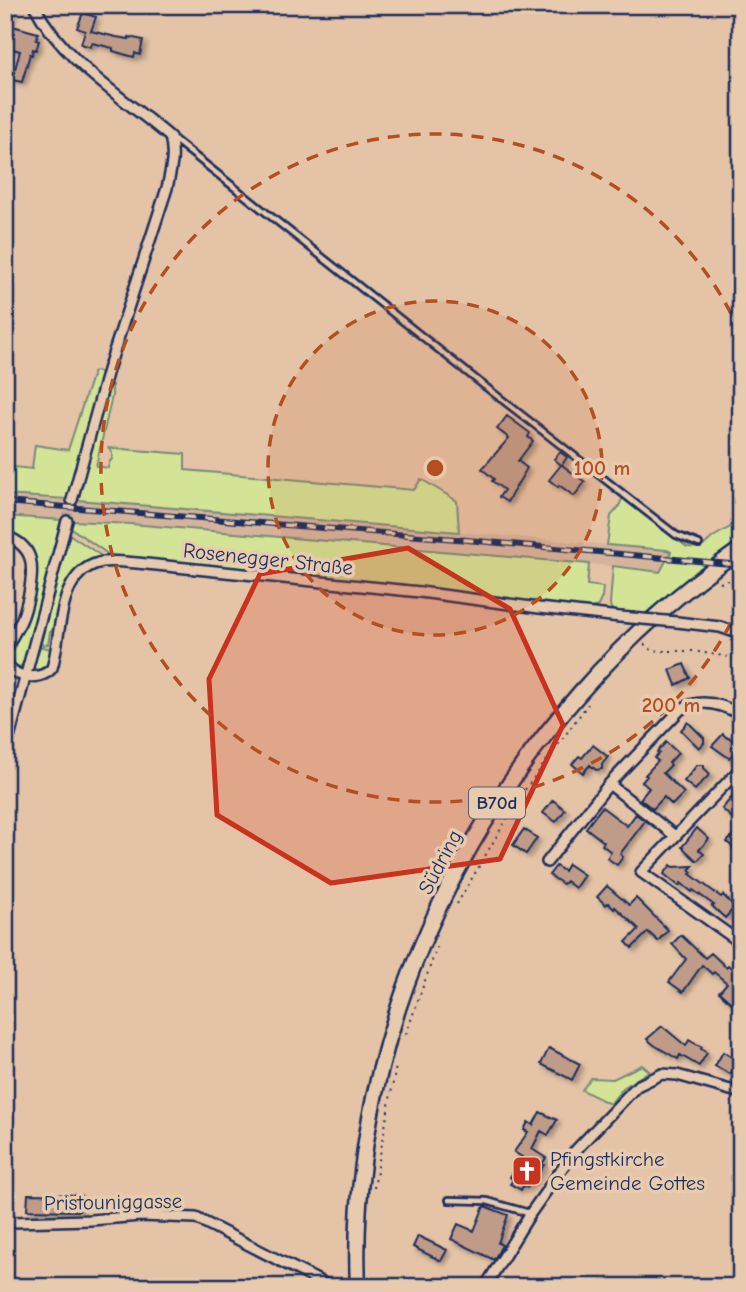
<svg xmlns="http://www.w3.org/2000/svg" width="746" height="1292" font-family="'Comic Neue',sans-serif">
	<defs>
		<filter id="shadow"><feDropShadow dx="3.5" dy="3.5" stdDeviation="2" flood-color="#0004"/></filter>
	</defs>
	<rect width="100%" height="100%" fill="#e5c3a6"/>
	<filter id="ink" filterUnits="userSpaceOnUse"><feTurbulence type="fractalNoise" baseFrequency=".0143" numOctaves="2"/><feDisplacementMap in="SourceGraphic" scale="14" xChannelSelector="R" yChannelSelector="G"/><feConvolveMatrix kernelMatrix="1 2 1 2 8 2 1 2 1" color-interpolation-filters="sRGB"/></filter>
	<g filter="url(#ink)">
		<!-- built -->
		<path fill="#d6b49c" d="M5,495l454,37 208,18 4,2 -11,20 -71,-8 -458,-40 -126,-8z"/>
		<!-- green -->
		<path fill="#d4e497" stroke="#788a7a" stroke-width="2" d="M96,371l4,1 1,3 -34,124 -62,-4v-29l27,3 3,-24 33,5 25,-77z
			M109,383l3,2v11l-16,70 12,2 2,-7 2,-1v-8l-3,-4 76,6v16l229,20 7,-11 36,22 2,31 -381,-32z
			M623,497l64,50 14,1 12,-11 28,-16v17l-53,40 -43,36 -31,-3 -3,-3 -1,-4 3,-38 47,6 11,-20 -4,-2 -60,-5 4,-29 7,-8z
			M5,516l56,4 -34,133 -3,9 -4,5c-20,-5 0,-34 6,-45 3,-9 4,-18 6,-27 6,-30 7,-53 -27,-63z
			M73,521l58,3 458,40 -2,21 16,2 -1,10 -4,9 -12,3 -162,-21 -306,-31 -10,-3 -37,-26z
			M69,534l34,23c-5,2 -10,3 -15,6 -25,13 -31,42 -35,67l-3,2 -2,12 -5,1 -2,-2z
			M38,646l13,3 -3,15 -8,6 -5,-1 -2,-3z
			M642,1065l7,6 -26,17 -13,16 -28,-14 9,-12 22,1z"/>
		<!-- building -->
		<path fill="#c09b88" stroke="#1b2f5e" stroke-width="2" filter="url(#shadow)" d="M5,5h10l-6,20 29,8 -2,7 3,1 -3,9 -3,-1 -1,6 -2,-1 -8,28 -10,-2 8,-29 -15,-4z
			M83,13l13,4 -5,14 25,6 13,2v-2l14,3 -3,15 -5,-2 -1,4 -11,-3 -10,-3v-3l-21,-5 -1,4 -10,-3 4,-13 -8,-3z
			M507,416l23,17 -2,4 5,4 -15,20 9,7 -20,34 -8,-5 5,-7 -12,-9 2,-2 -12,-10 27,-31 -12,-9z
			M560,452l7,5 -5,8 23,17 -11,14 -15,-11 -1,2 -9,-7 12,-15 -7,-6z
			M684,664l6,14 -14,7 -6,-15z
			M688,722l16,16v5l-5,5 -18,-18z
			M723,734l4,4 2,-1 10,11 -10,10 -17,-12z
			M666,742l12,11 -9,10 2,2 -8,8 21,20 -12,12 -8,-8 -11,12 -13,-10 9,-11 -7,-6 5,-6 -2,-1 13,-14 -4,-3 5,-5 -2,-1z
			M593,745l15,12 -6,7v5l-6,1 -6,-5 -7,8 -11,-9 7,-8 3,2z
			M697,765h7v3l6,6 -15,16 -11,-9z
			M736,792l5,5v29l-19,-17z
			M553,800l12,10 -9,12 -13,-9z
			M602,807l25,19 9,-12 9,7 -25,33 3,3 -6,8 -10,-7 4,-6 -9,-7 2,-3 -18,-14z
			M741,827v28l-14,-13z
			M697,828l12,11 -10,11 5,4 -7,7 -15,-14z
			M524,829l13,9 -11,16 -13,-9z
			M568,864l16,11 -9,13 -9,-7 -3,3 -14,-9 7,-9 8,5z
			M671,865l3,2 19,-1 -4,4 3,2 -2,2 31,23 2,-2 12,12 -10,11 -13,-12 2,-1 -21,-15 -1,2 -11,-9 -2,3 -15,-12z
			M607,886l22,19 7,-7 32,32 -10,11 -10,-9 -16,16 -6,-6 13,-13 -24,-22 -1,2 -6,-6 -2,2 -9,-8z
			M681,935l24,23 6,-5 15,14 2,-2 13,11v27l-4,5 -18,-16 8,-9 -13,-11 -2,2 -10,-9 -19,27 -14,-10 17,-23 -14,-15z
			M662,1026l24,20 3,-6 13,7 -1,2 6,4 -8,13 -19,-11 -2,4 -24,-14 -7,-6z
			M549,1048l31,16 -8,16 -31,-16z
			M723,1052l15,9 -8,13 -15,-8z
			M540,1112l17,8 -9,15 -7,-4 -9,18 14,9 -4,6 2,1 -12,19 -1,-2 -4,6 -4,-2 -2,4 -11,-6 3,-4 -3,-3 12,-20 -8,-5 14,-20 -4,-2 4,-8 5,3z
			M28,1194l53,1 -2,16 -52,-1z
			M484,1206l24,9 -10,28 4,2 -8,15 -43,-21 7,-15 16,7z
			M418,1236l29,14 -6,11 -28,-14z"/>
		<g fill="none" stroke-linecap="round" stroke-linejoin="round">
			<!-- minor-tunnel -->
			<path stroke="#bda598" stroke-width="9" stroke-dasharray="9 4.5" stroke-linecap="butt" d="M67,521l5,-21"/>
			<!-- service casing -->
			<g stroke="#1b2f5e" stroke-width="10">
				<path id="service" d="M171,137l311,247 194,151 23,9
					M449,1200l38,1 42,12"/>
			</g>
			<!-- minor casing -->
			<g stroke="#1b2f5e" stroke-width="14">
				<path id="minor" d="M34,5c29,57 89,92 136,132 5,18 1,33 -3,51l-59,182 -36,130
					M5,536c30,10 29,31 24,58 -2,9 -4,18 -8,27 -5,11 -15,22 -15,35 -1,21 33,28 46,12 10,-32 4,-93 46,-105 13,-3 26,-1 39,0l283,29 119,16 81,9
					M677,622l43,5 21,7
					M5,753l62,-232
					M741,768l-100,104 100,71
					M675,836l-66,-52 71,-74c20,-13 42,-6 61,5
					M547,862l62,-78
					M5,1220l8,2 78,-2 49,-4 56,2 135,69
					M485,1287l45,-73 43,-61 64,-67 25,-12 15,1 64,18"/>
			</g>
			<!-- primary casing -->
			<g stroke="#1b2f5e" stroke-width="19">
				<path id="primary" d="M358,1287c-13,-286 149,-577 383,-738"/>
			</g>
			<!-- path -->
			<path stroke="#1b2f5e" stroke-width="2" stroke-dasharray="2 5" stroke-linecap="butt" d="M720,583l11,-3 10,-6
				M644,644l6,5 9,2h34l48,8
				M457,904l62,-106 69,-94
				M406,1034l31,-87
				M374,1188l22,-122"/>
			<!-- service -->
			<use href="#service" stroke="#e8cbaf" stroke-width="4.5"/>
			<!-- minor -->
			<use href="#minor" stroke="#e8cbaf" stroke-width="9"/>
			<!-- primary -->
			<use href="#primary" stroke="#e8cbaf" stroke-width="14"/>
			<!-- rail casing -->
			<g stroke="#1b2f5e" stroke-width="6">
				<path id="rail" d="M5,502l451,37 285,26"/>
			</g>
			<!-- rail -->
			<use href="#rail" stroke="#e8cbaf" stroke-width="3.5" stroke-dasharray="10" stroke-linecap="butt"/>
			<!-- minor-bridge casing -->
			<g stroke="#1b2f5e" stroke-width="14" stroke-linecap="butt">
				<path id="minor-bridge" d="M620,617l57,5"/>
			</g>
			<!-- minor-bridge -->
			<use href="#minor-bridge" stroke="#e8cbaf" stroke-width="9"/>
		</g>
	</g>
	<!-- marked area -->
	<path fill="#c8321e" fill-opacity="0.2" stroke="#c8321e" stroke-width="5" stroke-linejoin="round" d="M408,548l102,61 53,116 -63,134 -169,24 -114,-68 -8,-136 51,-105z"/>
	<!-- distance rings -->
	<circle cx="435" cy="468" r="167" fill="#b54e20" fill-opacity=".12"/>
	<g fill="none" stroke="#b54e20" stroke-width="3.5" stroke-dasharray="12 9">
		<circle cx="435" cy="468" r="167"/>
		<path d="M740 604A334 334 0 1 1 740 332"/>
	</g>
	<!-- icons -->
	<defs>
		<g id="church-square" transform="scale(1.575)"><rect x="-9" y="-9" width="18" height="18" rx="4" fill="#c8321e" stroke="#e8cbaf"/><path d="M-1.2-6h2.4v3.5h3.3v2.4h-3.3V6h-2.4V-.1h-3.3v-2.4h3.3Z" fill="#fff"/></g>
	</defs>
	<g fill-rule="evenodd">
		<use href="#church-square" x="527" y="1171"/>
	</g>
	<g text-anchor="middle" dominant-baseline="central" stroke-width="7" stroke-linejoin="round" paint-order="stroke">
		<!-- shield labels -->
		<rect fill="#e8cbaf" stroke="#585e76" stroke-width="2" x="469" y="787.5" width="56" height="31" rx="5"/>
		<g font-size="19" font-weight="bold" fill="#1b2f5e">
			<text x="497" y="803">B70d</text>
		</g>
		<!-- street labels -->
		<g font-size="21" fill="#1b2f5e" stroke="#e8cbaf">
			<text transform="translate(268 559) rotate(6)">Rosenegger Straße</text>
			<text transform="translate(440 862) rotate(-62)">Südring</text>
			<text transform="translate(113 1202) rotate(-1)">Pristouniggasse</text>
		</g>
		<!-- poi labels -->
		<g font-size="21" fill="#1b2f5e" stroke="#e8cbaf" text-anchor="start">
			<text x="550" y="1159">Pfingstkirche<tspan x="550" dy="24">Gemeinde Gottes</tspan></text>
		</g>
	</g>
	<circle cx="435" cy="468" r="10" fill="#b54e20" stroke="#e8cbaf" stroke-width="3.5"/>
	<g font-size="21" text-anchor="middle" font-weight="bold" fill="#b54e20" stroke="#e8cbaf" stroke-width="7" stroke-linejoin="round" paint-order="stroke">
		<text x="602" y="475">100 m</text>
		<text x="671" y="712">200 m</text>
	</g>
	<!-- margin -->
	<rect width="746" height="1292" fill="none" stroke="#e8cbaf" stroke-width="28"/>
	<rect x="14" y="14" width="718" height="1264" fill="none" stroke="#1b2f5e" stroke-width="2.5" filter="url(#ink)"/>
</svg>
